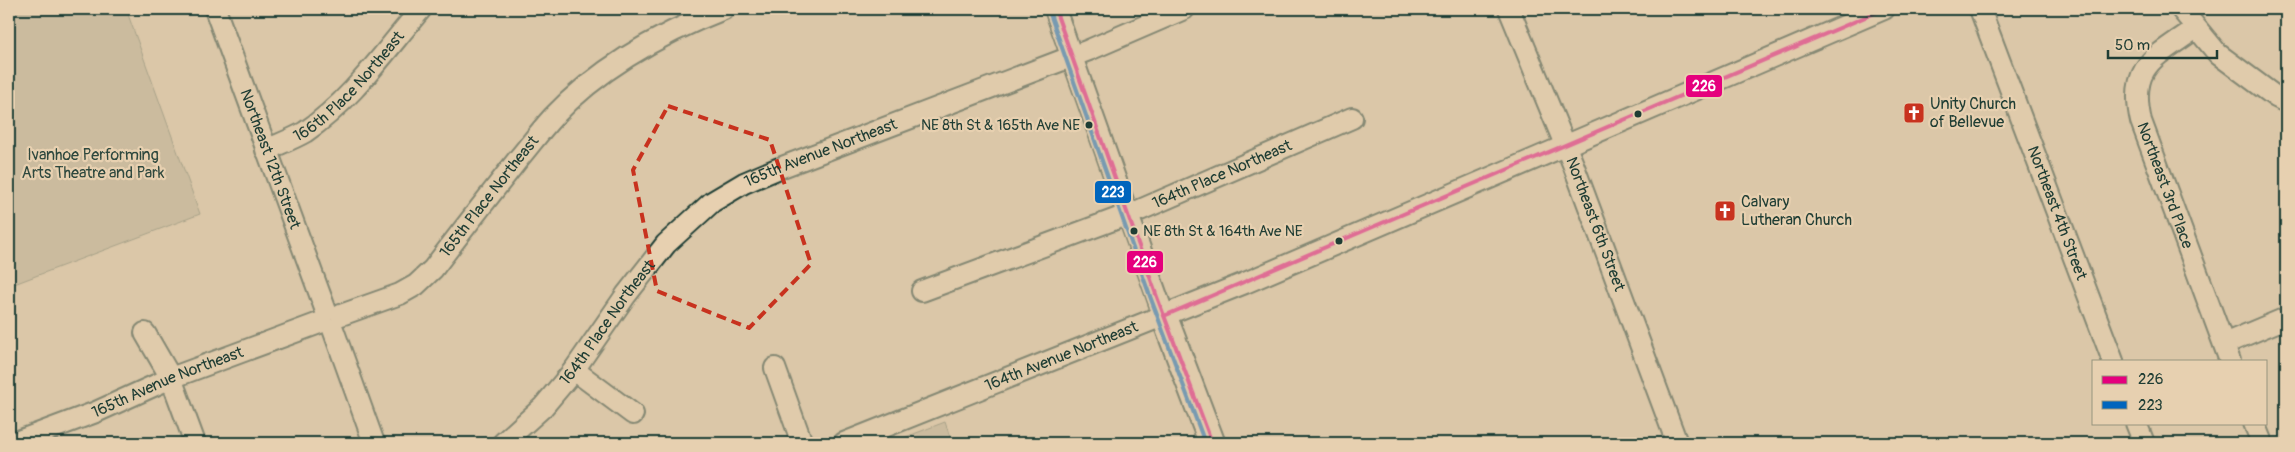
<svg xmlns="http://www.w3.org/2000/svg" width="2295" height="452" font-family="Pangolin,sans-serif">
	<rect width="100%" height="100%" fill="#dbc7a8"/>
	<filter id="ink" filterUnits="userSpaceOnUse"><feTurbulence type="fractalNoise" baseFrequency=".02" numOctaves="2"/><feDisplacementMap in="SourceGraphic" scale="10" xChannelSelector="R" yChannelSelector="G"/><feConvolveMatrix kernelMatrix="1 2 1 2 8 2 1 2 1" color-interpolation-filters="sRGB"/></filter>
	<g filter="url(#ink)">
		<!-- green -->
		<path fill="#b8ae93" stroke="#6c7664" d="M9,9h117l74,205 -191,72z
			M945,422l7,21h-62z"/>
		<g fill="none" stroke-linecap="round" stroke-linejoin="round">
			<!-- minor casing -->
			<g stroke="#1f3d34" stroke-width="24">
				<g id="minor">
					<path id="s1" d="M215,9l111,302"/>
					<path d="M1055,9l109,307"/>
					<path id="s2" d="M1509,9l64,155 104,279"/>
					<path id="s3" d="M1980,9l133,352"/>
					<path d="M2181,9l37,45 58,43 10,5"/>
					<path id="s4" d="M2196,28c-40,29 -68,37 -55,93l89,240"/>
					<path id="s5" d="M266,150c13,-6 27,-11 39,-18 47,-32 80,-81 116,-123"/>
					<path id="s6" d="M922,291l218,-81 212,-92"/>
					<path id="s7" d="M341,315l59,-21 16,-9 17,-16c28,-37 57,-74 86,-111 11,-13 22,-28 34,-41 46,-49 109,-84 171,-108"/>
					<path d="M333,329l41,114"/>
					<path d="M145,333l26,45 24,65"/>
					<path d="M2224,344l62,-26"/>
					<path d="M775,368l27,75"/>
					<path d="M574,370l59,44"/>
					<path d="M2136,423l8,20"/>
					<path d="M2254,423l8,20"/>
					<path id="s8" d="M13,443l83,-31 75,-34 151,-56"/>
					<path id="s9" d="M503,443l40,-36 31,-37 52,-75 40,-51 46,-42 32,-19 33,-14 312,-119 95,-41"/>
					<path id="s10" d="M844,443l401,-160 639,-274"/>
				</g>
			</g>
			<!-- major casing -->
			<g stroke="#1f3d34" stroke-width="29">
				<path id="major" d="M1164,316l48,127"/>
			</g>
			<!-- minor -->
			<use href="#minor" stroke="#e7d0b0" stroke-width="20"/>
			<!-- major -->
			<use href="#major" stroke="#e7d0b0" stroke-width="25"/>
			<!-- bus-1 casing -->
			<g stroke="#e7d0b0" stroke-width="8">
				<path id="bus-1" d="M1055,9l102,288 55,146
					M1164,316l720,-307"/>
			</g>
			<!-- bus-2 casing -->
			<g stroke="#e7d0b0" stroke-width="8">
				<path id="bus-2" d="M1049,11l102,288 54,144"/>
			</g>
			<!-- bus-1 -->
			<use href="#bus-1" stroke="#e5007d" stroke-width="4"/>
			<!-- bus-2 -->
			<use href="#bus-2" stroke="#0065bd" stroke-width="4"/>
		</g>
	</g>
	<!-- marked area -->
	<path d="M0 0H2295V452H0ZM668,106l102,34 41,124 -62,64 -92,-37 -24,-121z" fill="#dbc7a8" fill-opacity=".55" fill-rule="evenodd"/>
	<path fill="none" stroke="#c8321e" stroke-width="4" stroke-dasharray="10 6" stroke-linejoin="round" d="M668,106l102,34 41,124 -62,64 -92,-37 -24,-121z"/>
	<!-- icons -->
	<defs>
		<g id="church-square" transform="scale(1.125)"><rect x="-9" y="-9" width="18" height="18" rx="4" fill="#c8321e" stroke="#e7d0b0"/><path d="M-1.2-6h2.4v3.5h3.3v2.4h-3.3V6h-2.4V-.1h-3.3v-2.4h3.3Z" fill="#fff"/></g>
	</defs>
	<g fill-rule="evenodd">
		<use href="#church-square" x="1914" y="113"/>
		<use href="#church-square" x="1725" y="211"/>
	</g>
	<!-- markers -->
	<g fill="#1f3d34" stroke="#e7d0b0" stroke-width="2">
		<circle cx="1638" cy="114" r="4.5"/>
		<circle cx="1089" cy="125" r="4.5"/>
		<circle cx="1134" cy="231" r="4.5"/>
		<circle cx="1339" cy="241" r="4.5"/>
	</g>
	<g text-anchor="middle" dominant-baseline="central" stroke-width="4.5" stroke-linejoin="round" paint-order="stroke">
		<!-- bus labels -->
		<g font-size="15" fill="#1f3d34" stroke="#e7d0b0" text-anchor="end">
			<text x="1080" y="125">NE 8th St &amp; 165th Ave NE</text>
			<text x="1143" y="231" text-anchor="start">NE 8th St &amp; 164th Ave NE</text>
		</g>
		<!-- street labels -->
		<g font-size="16" fill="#1f3d34" stroke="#e7d0b0">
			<text stroke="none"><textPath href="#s5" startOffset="106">166th Place Northeast</textPath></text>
			<text stroke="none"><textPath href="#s9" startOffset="440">165th Avenue Northeast</textPath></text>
			<text stroke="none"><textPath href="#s1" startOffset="160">Northeast 12th Street</textPath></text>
			<text stroke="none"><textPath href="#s6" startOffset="322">164th Place Northeast</textPath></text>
			<text stroke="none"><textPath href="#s4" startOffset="188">Northeast 3rd Place</textPath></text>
			<text stroke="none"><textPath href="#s7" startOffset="196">165th Place Northeast</textPath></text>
			<text stroke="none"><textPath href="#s3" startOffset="218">Northeast 4th Street</textPath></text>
			<text stroke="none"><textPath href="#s2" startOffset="232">Northeast 6th Street</textPath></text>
			<text stroke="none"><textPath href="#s9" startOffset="160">164th Place Northeast</textPath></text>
			<text stroke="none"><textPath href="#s10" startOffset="234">164th Avenue Northeast</textPath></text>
			<text stroke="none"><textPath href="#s8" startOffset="166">165th Avenue Northeast</textPath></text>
		</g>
		<!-- poi labels -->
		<g font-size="16" fill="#1f3d34" stroke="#e7d0b0" text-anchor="start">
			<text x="1930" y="104">Unity Church<tspan x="1930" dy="18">of Bellevue</tspan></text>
			<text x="1741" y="202">Calvary<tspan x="1741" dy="18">Lutheran Church</tspan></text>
		</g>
		<!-- park labels -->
		<g font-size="16" fill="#2e483e" stroke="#e7d0b0">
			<text x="93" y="155">Ivanhoe Performing<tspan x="93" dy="18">Arts Theatre and Park</tspan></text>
		</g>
	</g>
	<g stroke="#e7d0b0" stroke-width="2">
		<rect x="1685" y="74" width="38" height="24" rx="5" fill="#e5007d"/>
		<rect x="1094" y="180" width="38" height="24" rx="5" fill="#0065bd"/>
		<rect x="1126" y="250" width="38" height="24" rx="5" fill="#e5007d"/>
	</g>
	<g font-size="14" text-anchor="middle" font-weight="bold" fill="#fff">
		<text x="1704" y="91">226</text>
		<text x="1113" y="197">223</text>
		<text x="1145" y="267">226</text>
	</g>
	<!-- margin -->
	<rect width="2295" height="452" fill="none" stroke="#e7d0b0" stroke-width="30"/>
	<rect x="15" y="15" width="2265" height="422" fill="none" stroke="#1f3d34" stroke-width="2" filter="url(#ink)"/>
	<!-- legend -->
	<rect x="2092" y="360" width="175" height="65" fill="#e7d0b0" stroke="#97957e"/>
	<rect x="2102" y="376" width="25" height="8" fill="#e5007d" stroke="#97957e"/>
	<text x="2138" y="384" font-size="15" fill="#1f3d34">226</text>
	<rect x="2102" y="401" width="25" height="8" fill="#0065bd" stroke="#97957e"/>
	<text x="2138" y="410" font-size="15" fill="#1f3d34">223</text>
	<!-- scale -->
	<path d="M2108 50v8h109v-8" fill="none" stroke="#1f3d34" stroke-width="2.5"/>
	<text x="2115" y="50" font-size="15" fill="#1f3d34" stroke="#e7d0b0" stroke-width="4" paint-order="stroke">50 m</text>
</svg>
